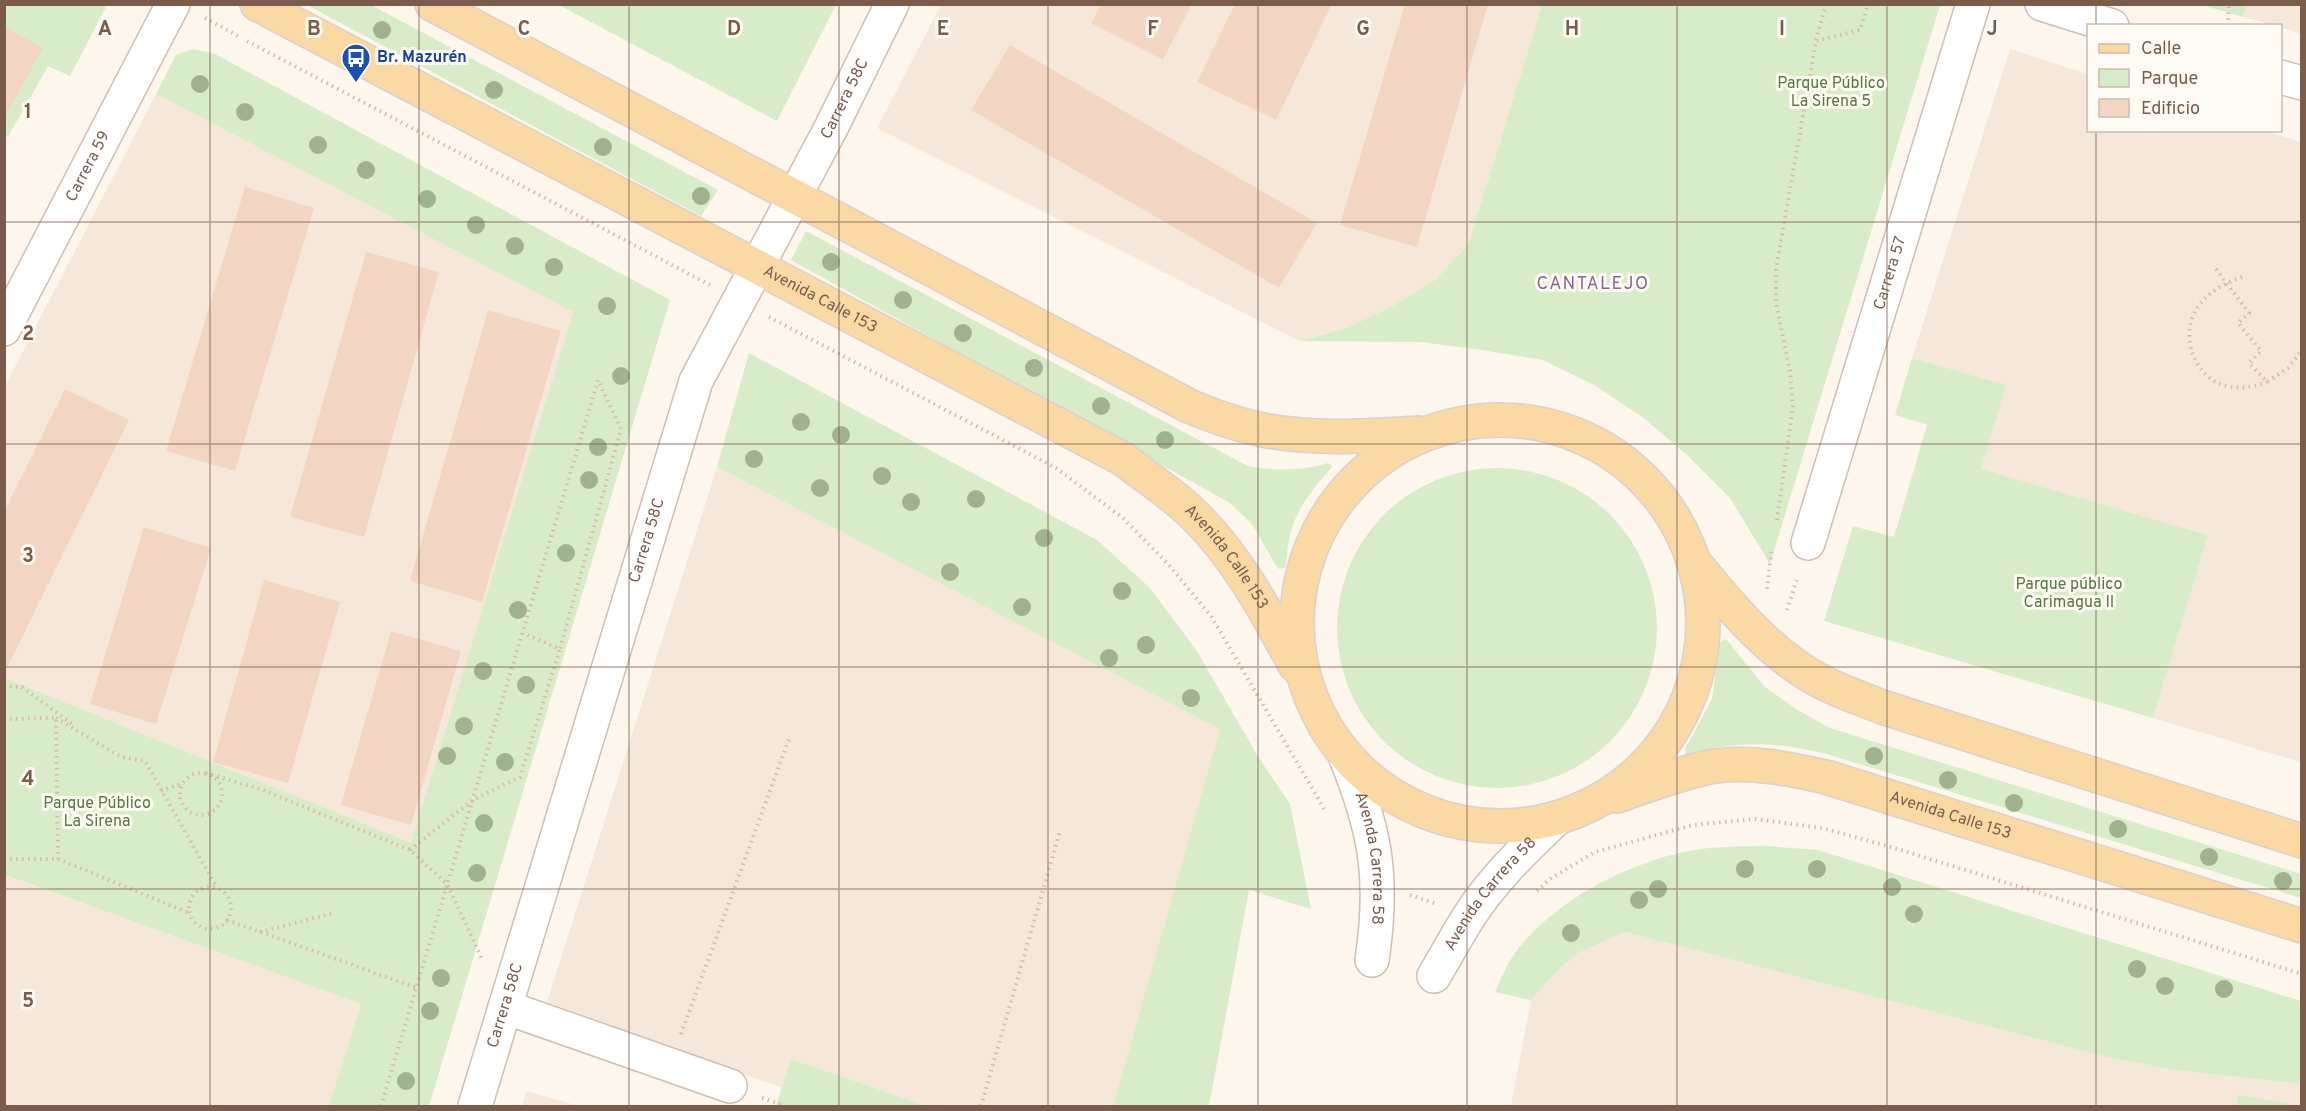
<svg xmlns="http://www.w3.org/2000/svg" width="2306" height="1111" font-family="Overpass,sans-serif">
	<rect width="100%" height="100%" fill="#fdf6ec"/>
	<!-- residential -->
	<path fill="#f5e8da" d="M941,5h601l-74,240 -33,35 -43,26 -45,22 -47,13 -423,-213z
		M2247,5h54v29l-20,-7 -1,-1 -37,-9z
		M2010,49l78,25v56l179,1 34,11v620l-148,-44 55,-183 -228,-66 25,-84 -93,-27z
		M156,94l417,218 -162,532 -406,-166 -1,-290z
		M717,467l504,262 -108,377h-186l-136,-47 -9,29 -235,-86z
		M4,875l357,129 -32,102h-324z
		M1625,932l482,125 67,13 128,14 -1,22h-790l20,-106 23,-26 24,-21z
		M526,1091l53,15h-57z"/>
	<!-- green -->
	<path fill="#d8ecc9" d="M102,4l4,3 -36,69 -22,-10 -40,71 -4,-2v-130z
		M307,5h64l347,185 -17,26z
		M559,5h277l-59,116z
		M1542,5h398l-170,559 -40,-66 -42,-42 -43,-37 -49,-33 -53,-26 -61,-10 -62,-8 -120,-1 47,-13 45,-22 43,-26 33,-35z
		M2202,5h45l-4,12z
		M193,49l22,5 455,246 -241,806h-100l32,-102 -356,-129v-197l406,165 162,-531 -417,-218 20,-39z
		M806,231l442,235c26,5 54,5 80,-3l3,2 1,2c-19,22 -38,43 -43,73 -2,9 -2,19 -4,28l-6,1 -2,-2 -26,-44 -21,-20 -439,-243z
		M749,353l348,187 53,48 47,63 60,104 33,49 21,105 -62,-19 -40,216h-96l107,-377 -503,-262z
		M1912,358l94,27 -25,84 227,66 -55,183 -329,-97 29,-95 41,11 33,-112 -32,-10z
		M1337 628a160 160 0 1 1 320 0a160 160 0 1 1-320 0Z
		M1726,639l38,47 32,23 34,19 471,146v24l-478,-145c-43,-10 -92,-14 -134,3l-3,-2 -1,-5 27,-50 8,-57z
		M1766,846l52,4 483,151v83l-127,-14 -67,-13 -482,-125 -47,21 -24,21 -23,26 -36,-8c5,-11 10,-23 16,-33 38,-58 124,-101 190,-110 21,-3 44,-2 65,-3z
		M791,1059l136,47h-151z
		M2238,1095l63,11h-65z"/>
	<!-- building -->
	<path fill="#f3d5c3" d="M1101,4h91l-29,56 -72,-37z
		M1235,4h97l-56,116 -79,-38z
		M1405,4h83l-71,243 -77,-22z
		M5,27l38,21 -38,69z
		M1010,45l307,178 -38,65 -308,-178z
		M245,187l69,21 -79,263 -69,-20z
		M366,252l73,20 -75,265 -74,-20z
		M488,310l73,21 -79,271 -72,-21z
		M65,389l64,31 -125,254v-162z
		M144,527l67,21 -55,176 -66,-20z
		M264,580l76,22 -52,181 -75,-21z
		M391,631l70,20 -50,174 -70,-20z"/>
	<g fill="none" stroke-linecap="round" stroke-linejoin="round">
		<!-- minor casing -->
		<g stroke="#d1beb0" stroke-width="36">
			<g id="minor">
				<path d="M2042,4l70,22"/>
				<path d="M2280,77l22,6"/>
				<path id="s1" d="M4,329l169,-325"/>
				<path id="s2" d="M1808,543l165,-539"/>
				<path id="s3" d="M1346,758c30,74 38,122 26,202"/>
				<path id="s4" d="M1434,976c12,-20 23,-41 36,-61 24,-37 56,-67 87,-97"/>
				<path d="M505,1007l225,79"/>
				<path id="s5" d="M475,1106l221,-725 135,-253 61,-124"/>
			</g>
		</g>
		<!-- major casing -->
		<g stroke="#dad1cd" stroke-width="36">
			<g id="major">
				<path id="s6" d="M257,4l866,455c23,18 48,34 69,54 44,42 74,98 103,152"/>
				<path d="M432,4l757,402c24,10 48,19 74,24 51,10 105,6 156,3"/>
				<circle cx="1500" cy="623" r="203"/>
				<path d="M1698,567c36,44 73,88 124,115 19,10 41,17 60,25l420,134"/>
				<path id="s7" d="M1617,796c32,-11 65,-24 98,-30 37,-5 75,3 111,11l476,149"/>
			</g>
		</g>
		<!-- path -->
		<path stroke="#d9b8a5" stroke-width="4" stroke-dasharray="1.5 4.5" stroke-linecap="butt" d="M205,18l35,19
			M2228,26l1,-22
			M1816,40l10,-36
			M247,41l463,244
			M2216,269l33,44 -11,10 23,28 -12,12 18,19 21,-14 14,-18
			M2242,277c-17,6 -34,15 -45,31 -19,29 -1,74 34,79 13,2 24,-1 36,-5
			M769,317l287,151 67,50 45,46 43,52 115,196
			M1777,520l16,-114 -3,-35 -14,-68v-34l40,-228 44,-11 8,-26
			M1767,589l5,-41
			M1787,610l11,-34
			M4,686l18,1 50,37
			M56,718l65,39 24,4 72,127
			M4,719l52,-1 2,141
			M180 794a21 21 0 1 1 42 0a21 21 0 1 1-42 0Z
			M206,773l54,16 150,61 37,34 36,77
			M161,791l22,-8
			M410,850l63,-50 47,-23 40,-128
			M4,859h54l131,54
			M189 908a21 21 0 1 1 42 0a21 21 0 1 1-42 0Z
			M1537,891l13,-12 45,-27 98,-27 62,-6 67,9 69,19 411,127
			M1410,895l27,9
			M227,920l190,68
			M260,932l74,-19
			M681,1034l109,-298
			M762,1098l23,8
			M381,1106l217,-726 23,49 -61,220 -37,-16
			M981,1106l79,-275"/>
		<!-- minor -->
		<use href="#minor" stroke="#fff" stroke-width="33"/>
		<!-- major -->
		<use href="#major" stroke="#fbd9a5" stroke-width="33"/>
	</g>
	<!-- trees -->
	<g fill="#a0b28e">
		<circle cx="382" cy="30" r="9"/>
		<circle cx="200" cy="84" r="9"/>
		<circle cx="494" cy="90" r="9"/>
		<circle cx="245" cy="112" r="9"/>
		<circle cx="318" cy="145" r="9"/>
		<circle cx="603" cy="147" r="9"/>
		<circle cx="366" cy="170" r="9"/>
		<circle cx="701" cy="196" r="9"/>
		<circle cx="427" cy="199" r="9"/>
		<circle cx="476" cy="225" r="9"/>
		<circle cx="515" cy="246" r="9"/>
		<circle cx="831" cy="262" r="9"/>
		<circle cx="554" cy="267" r="9"/>
		<circle cx="903" cy="300" r="9"/>
		<circle cx="607" cy="306" r="9"/>
		<circle cx="963" cy="333" r="9"/>
		<circle cx="1034" cy="368" r="9"/>
		<circle cx="621" cy="376" r="9"/>
		<circle cx="1101" cy="406" r="9"/>
		<circle cx="801" cy="422" r="9"/>
		<circle cx="841" cy="435" r="9"/>
		<circle cx="1165" cy="440" r="9"/>
		<circle cx="598" cy="447" r="9"/>
		<circle cx="754" cy="459" r="9"/>
		<circle cx="882" cy="476" r="9"/>
		<circle cx="589" cy="480" r="9"/>
		<circle cx="820" cy="488" r="9"/>
		<circle cx="976" cy="499" r="9"/>
		<circle cx="911" cy="502" r="9"/>
		<circle cx="1044" cy="538" r="9"/>
		<circle cx="566" cy="553" r="9"/>
		<circle cx="950" cy="572" r="9"/>
		<circle cx="1122" cy="591" r="9"/>
		<circle cx="1022" cy="607" r="9"/>
		<circle cx="518" cy="610" r="9"/>
		<circle cx="1146" cy="645" r="9"/>
		<circle cx="1109" cy="658" r="9"/>
		<circle cx="483" cy="671" r="9"/>
		<circle cx="526" cy="685" r="9"/>
		<circle cx="1191" cy="698" r="9"/>
		<circle cx="464" cy="726" r="9"/>
		<circle cx="447" cy="756" r="9"/>
		<circle cx="1874" cy="756" r="9"/>
		<circle cx="505" cy="762" r="9"/>
		<circle cx="1948" cy="780" r="9"/>
		<circle cx="2014" cy="803" r="9"/>
		<circle cx="484" cy="823" r="9"/>
		<circle cx="2118" cy="829" r="9"/>
		<circle cx="2209" cy="857" r="9"/>
		<circle cx="1745" cy="869" r="9"/>
		<circle cx="1817" cy="869" r="9"/>
		<circle cx="477" cy="873" r="9"/>
		<circle cx="2283" cy="881" r="9"/>
		<circle cx="1892" cy="887" r="9"/>
		<circle cx="1658" cy="889" r="9"/>
		<circle cx="1639" cy="900" r="9"/>
		<circle cx="1914" cy="914" r="9"/>
		<circle cx="1571" cy="933" r="9"/>
		<circle cx="2137" cy="969" r="9"/>
		<circle cx="441" cy="978" r="9"/>
		<circle cx="2165" cy="986" r="9"/>
		<circle cx="2224" cy="989" r="9"/>
		<circle cx="430" cy="1011" r="9"/>
		<circle cx="406" cy="1081" r="9"/>
	</g>
	<!-- grid -->
	<path fill="none" stroke="#7a5c4d" stroke-width="1.5" stroke-opacity="0.55" d="M210,4v1102M419,4v1102M629,4v1102M839,4v1102M1048,4v1102M1258,4v1102M1467,4v1102M1677,4v1102M1887,4v1102M2096,4v22M2096,130v976M4,222h2298M4,444h2298M4,667h2298M4,889h2298"/>
	<!-- icons -->
	<defs>
		<g id="bus-pin" transform="scale(1.5)"><path d="M0 17L-7.5 6A9.5 9.5 0 1 1 7.5 6Z" fill="#1a4fb4" stroke="#fffaf3"/><path d="M-5-6H5V4H4V6H2V4H-2V6H-4V4H-5ZM-3.5-4V0h7V-4ZM-3.5 1.2v1.5H-2V1.2ZM2 1.2v1.5H3.5V1.2Z" fill="#fff"/></g>
	</defs>
	<g fill-rule="evenodd">
		<use href="#bus-pin" x="356" y="58"/>
	</g>
	<g text-anchor="middle" dominant-baseline="central" stroke-width="6" stroke-linejoin="round" paint-order="stroke">
		<!-- transit labels -->
		<g font-size="16" font-weight="bold" fill="#164399" stroke="#fffaf3" text-anchor="start">
			<text x="377" y="58">Br. Mazurén</text>
		</g>
		<!-- park labels -->
		<g font-size="16" fill="#537a41" stroke="#fffaf3">
			<text x="1831" y="84">Parque Público<tspan x="1831" dy="18">La Sirena 5</tspan></text>
			<text x="2069" y="585">Parque público<tspan x="2069" dy="18">Carimagua II</tspan></text>
			<text x="97" y="804">Parque Público<tspan x="97" dy="18">La Sirena</tspan></text>
		</g>
		<!-- street labels -->
		<g font-size="16" fill="#7a5c4d" stroke="#fffaf3">
			<text stroke="none"><textPath href="#s5" startOffset="1077">Carrera 58C</textPath></text>
			<text stroke="none"><textPath href="#s1" startOffset="183">Carrera 59</textPath></text>
			<text stroke="none"><textPath href="#s2" startOffset="282">Carrera 57</textPath></text>
			<text stroke="none"><textPath href="#s6" startOffset="636">Avenida Calle 153</textPath></text>
			<text stroke="none"><textPath href="#s5" startOffset="591">Carrera 58C</textPath></text>
			<text stroke="none"><textPath href="#s6" startOffset="1122">Avenida Calle 153</textPath></text>
			<text stroke="none"><textPath href="#s7" startOffset="345">Avenida Calle 153</textPath></text>
			<text stroke="none"><textPath href="#s3" startOffset="104">Avenda Carrera 58</textPath></text>
			<text stroke="none"><textPath href="#s4" startOffset="100">Avenida Carrera 58</textPath></text>
			<text stroke="none"><textPath href="#s5" startOffset="105">Carrera 58C</textPath></text>
		</g>
		<!-- neighbourhood labels -->
		<g font-size="18" letter-spacing="1.5" fill="#846695" stroke="#fffaf3">
			<text x="1593" y="284">CANTALEJO</text>
		</g>
	</g>
	<g font-size="20" text-anchor="middle" font-weight="bold" fill="#7a5c4d" stroke="#fffaf3" stroke-width="6" stroke-linejoin="round" paint-order="stroke">
		<text x="105" y="35">A</text>
		<text x="314" y="35">B</text>
		<text x="524" y="35">C</text>
		<text x="734" y="35">D</text>
		<text x="943" y="35">E</text>
		<text x="1153" y="35">F</text>
		<text x="1363" y="35">G</text>
		<text x="1572" y="35">H</text>
		<text x="1782" y="35">I</text>
		<text x="1992" y="35">J</text>
		<text x="28" y="118">1</text>
		<text x="28" y="340">2</text>
		<text x="28" y="562">3</text>
		<text x="28" y="785">4</text>
		<text x="28" y="1007">5</text>
	</g>
	<!-- border -->
	<rect width="2306" height="1111" fill="none" stroke="#7a5c4d" stroke-width="12"/>
	<!-- legend -->
	<rect x="2087" y="24" width="195" height="108" fill="#fffaf3" stroke="#cabbb1" stroke-width="1.5"/>
	<rect x="2099" y="44" width="30" height="9" fill="#fbd9a5" stroke="#cabbb1" stroke-width="1.5"/>
	<text x="2141" y="54" font-size="18" fill="#7a5c4d">Calle</text>
	<rect x="2099" y="69" width="30" height="18" fill="#d8ecc9" stroke="#cabbb1" stroke-width="1.5"/>
	<text x="2141" y="84" font-size="18" fill="#7a5c4d">Parque</text>
	<rect x="2099" y="99" width="30" height="18" fill="#f3d5c3" stroke="#cabbb1" stroke-width="1.5"/>
	<text x="2141" y="114" font-size="18" fill="#7a5c4d">Edificio</text>
</svg>
